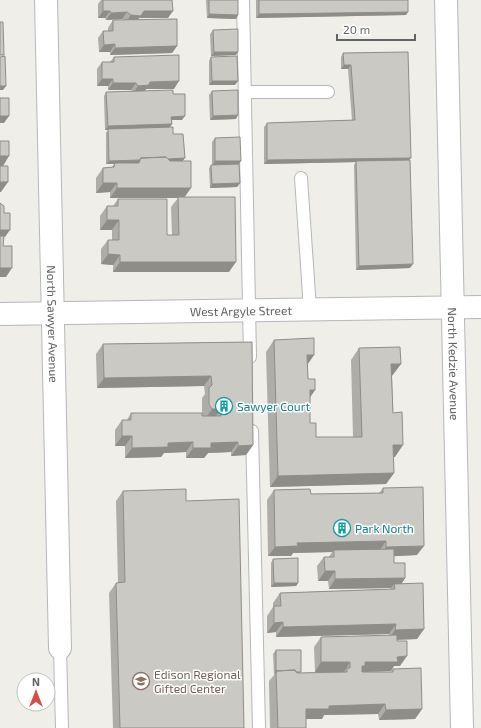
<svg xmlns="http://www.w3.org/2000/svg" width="481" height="728" font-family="'Exo 2',sans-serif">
	<rect width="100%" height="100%" fill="#efeee8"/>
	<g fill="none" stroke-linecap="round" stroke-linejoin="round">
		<!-- service casing -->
		<g stroke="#b5b8bb" stroke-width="14">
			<path id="service" d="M243,0l7,357
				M245,92h83
				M301,178l9,131
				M252,431l7,297
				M60,648l2,80"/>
		</g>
		<!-- minor casing -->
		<g stroke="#b5b8bb" stroke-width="24">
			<g id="minor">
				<path id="s1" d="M46,0l14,648"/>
				<path id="s2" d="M0,314l481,-7"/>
			</g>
		</g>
		<!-- secondary casing -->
		<g stroke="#b4b7bb" stroke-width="24">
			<g id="secondary">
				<path id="s3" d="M446,0l16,728"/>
			</g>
		</g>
		<!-- service -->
		<use href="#service" stroke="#fff" stroke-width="12"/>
		<!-- minor -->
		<use href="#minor" stroke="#fff" stroke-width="22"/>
		<!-- secondary -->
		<use href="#secondary" stroke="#fff" stroke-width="22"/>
	</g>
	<!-- wall -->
	<path fill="#afada9" d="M101,0h71l-4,18h-29l-1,2 39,26 -5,7 -62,2v-3h-11l-1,-14 5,-7h5v-3l5,-8h11l-2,-1 -16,1 -1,-2h-7v-14z
		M206,0h32v15l-2,4 -29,-1z
		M256,0h152l-2,15 -150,3z
		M213,30l23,25 -25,1 -1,-22z
		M343,53l66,107 1,108 -54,2 -2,-105 2,-3 -92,2v-37l3,-4 85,-3 -4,-51h-7v-12z
		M114,57l60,32h-28l-1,2 28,3 9,26h-10v4l-2,3 13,34 1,36 45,75h-116v-7l-12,-1v-15l7,-9h4v-10h-12v-14l7,-10h6l5,-7 49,36h5l-1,-28 7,-9h-68v-6l-14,1v-15l7,-10 9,-1 2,-3h-8v-31l2,-3h-3l-1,-34 2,-4 26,-1 -1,-1h-23v-4h-11v-17l5,-7h8z
		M211,57l24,28h-26v-24z
		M212,91l24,28 -26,1 -1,-25z
		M215,138l26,23 -2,3 1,19 -3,4 -27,1 -1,-20 2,-3h1v-23z
		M274,340l40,15 -6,9v15l7,11 -5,7v26l6,14h37l-2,-77 8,-12 33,28 1,37 2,44h-2l1,16 -8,11 -116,3 -4,-135z
		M252,342l1,103 -7,10 -15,1v-4l-23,1 -4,5h-18v-6l-22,1 -3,4 -36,1v-12h-10v-16l7,-10h5l4,-7h71v-15l3,-4 -1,-8 -107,2 -1,-34 7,-10z
		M383,488l34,67 -23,1v7l11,15 -4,6 23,45 -7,10 -20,1 3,26h-6l-3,5 -24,1h24l2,-3 29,40 -7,10 -36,1 -1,-6 -54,1 -2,4h-16v9h-36l-1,-47 5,-6 -1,-21 3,-4 25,23 43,-1h-29l-1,-25 7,-10 68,-1v-2l-113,3v-5l-9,1v-17l6,-9v-4l7,-10 110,-4 1,-1 -62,1 -1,-8h-10l-1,-15 7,-9h5l3,-5 -39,1 -2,3h-23l-1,-56 7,-10 37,4 68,-1z
		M123,491l63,10 58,227h-131l-4,-135 7,-10h2l-2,-82z
		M273,559l25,24 -2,3 -25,1v-24z"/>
	<!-- shaded-wall -->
	<path fill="#8e8d89" d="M103,11h7l-5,7h-7z
		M144,11h29l-5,7h-29l-3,5 -10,-1 5,-7z
		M127,12l-5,7 -16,1 5,-7z
		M408,12l-2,3 -150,3 3,-4z
		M209,14l29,1 -2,4 -29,-1z
		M115,44l-5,8h-11l5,-7z
		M177,46l-5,7 -62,2 5,-7z
		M214,52h24l-2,3 -25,1z
		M344,65h7l-3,4h-7z
		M102,79h11l-5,7h-11z
		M179,81l-5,8h-28l-2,3 -11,1 5,-7 12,-4z
		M212,81h26l-3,4h-26z
		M113,83h23l-5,7h-23z
		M0,86h6l-3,4h-3z
		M238,115l-2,4 -26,1 3,-4z
		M0,116h9l-5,7h-4z
		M185,116l-3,4h-13l2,-3z
		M172,124l-3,4 -64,2 3,-4z
		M0,156h9l-6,10h-3z
		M185,158l-3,4 -42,-2z
		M411,158l-3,3 -144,3 3,-4z
		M140,160l-3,4h-31l3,-3z
		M215,161h26l-2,3 -27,1z
		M0,182h8l-7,10h-1z
		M103,183h14l-7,9 -14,1z
		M240,183l-3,4 -27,1 2,-4z
		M117,188h74l-7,10h-74z
		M107,220h12l-7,10h-12z
		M0,230h10l-5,7h-5z
		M108,254l12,1 -7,10 -12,-1z
		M120,262h116l-7,10h-116z
		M413,264l-3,4 -54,2 3,-4z
		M0,268h12l-6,9h-6z
		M307,355h7l-8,11z
		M391,364h10l-9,12h-9z
		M211,376l-7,10 -107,2 7,-10z
		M310,390h5l-8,12z
		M212,409h9l-7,10h-9z
		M122,436h10l-7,10h-10z
		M193,442l-7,10 -22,1 -3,4 -36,1 7,-10 36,-5z
		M238,442l-7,10 -23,1 -4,5h-18l7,-10 18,-5z
		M253,445l-7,10 -15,1 7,-10z
		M393,445h10l-8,12h-10z
		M394,473l-8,11 -116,3 8,-11z
		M386,541l-7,10 -45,-1 -2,2 -39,1 -2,3h-23l7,-9 22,-4z
		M424,546l-7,9 -38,2 7,-10z
		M325,571h10l-7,10h-10z
		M405,578l-6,10 -5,-4 -3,4 -62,1 6,-10z
		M274,583h24l-2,3 -25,1z
		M283,622l-7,10 -9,1 7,-10z
		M396,624l-7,10 -113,3 7,-10z
		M424,629l-7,10 -29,1 7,-10z
		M407,656l-7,10h-6l-3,5 -30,1 -6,4 10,-14 32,-5z
		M321,662h29l-6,10h-29z
		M385,704l-7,10 -54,1 -2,4h-23l7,-10 23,-3z
		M422,709l-7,10 -36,1 7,-10z"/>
	<!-- building -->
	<path fill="#cbc9c4" stroke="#8e8d89" d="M103,0h69l1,11h-29l-3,5 -10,-1 -4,-3 -16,1 -1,-2h-7z
		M209,0h29v15l-29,-1z
		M259,0h149v12l-149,2z
		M177,19v27l-62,2v-4l-11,1 -1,-14h10v-11z
		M0,22h3l1,33h-4z
		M238,29v23h-24l-1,-22z
		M408,52l3,106 -144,2v-37l88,-3 -4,-55h-7l-1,-12z
		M179,55v26l-29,1 -1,3 -11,1 -2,-3h-23v-4h-11v-17h12v-5z
		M5,56l1,30h-6v-29z
		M237,56l1,25h-26l-1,-24z
		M173,90v4h12v22l-14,1 1,7 -64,2 -2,-34z
		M238,90v25l-25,1 -1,-25z
		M0,98h9v18h-9z
		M173,127v7h10l2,24 -17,1 -2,-2 -25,1 -1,2 -31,1 -1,-32z
		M240,137l1,24h-26v-23z
		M0,141h9v15h-9v3z
		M166,157l4,4h21v27h-74v-5h-14v-15l11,-1 1,-4h24l2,-5z
		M410,160l3,104 -54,2 -3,-105z
		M239,164l1,19 -28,1 -1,-19z
		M0,166h8v16h-8z
		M178,197h57l1,65h-116v-7l-12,-1v-14h11v-20h-12v-14h11v-7h49v36h12z
		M0,203l4,3v7h6v17h-10z
		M0,236h4l-1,10h9v22h-12z
		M314,338v17h-7l1,24h7v11h-5v33h6v14h46l-3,-89 41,-1 1,17h-10l2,49 9,-1 1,33h-10l1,28 -116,3 -4,-136z
		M252,342l1,103 -15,1v-4l-27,1v5h-18v-6l-25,1v4l-36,1v-12h-10v-16h9v-7h71v3h19v-7h-9l-3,-5v-16l3,-3 -1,-9 -107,2 -1,-34z
		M423,487l1,59 -38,1v-6l-89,2 1,3 -23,1 -1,-57 36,-1 1,5 72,-1v-5z
		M186,489v12l53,-2 5,229h-124l-4,-145 9,-1 -2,-91z
		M394,549v14h11v15l-70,1v-8h-10l-1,-14h10v-7z
		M298,558v25h-24l-1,-24z
		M423,583l1,46 -29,1 1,-6 -113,3v-5l-9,1v-17h7l-1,-13 115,-4 -1,-5z
		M397,635v6h10v15l-10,1 1,5h-33v4h-3v6h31v-3l28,-1 1,41 -36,1 -1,-6 -56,2v3h-23v19h-28l-2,-57 19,-1 2,3 50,-1v-4h3v-6h-29v-25z
		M276,650h25v22h-5l-1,-2 -19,1v2z"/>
	<!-- icons -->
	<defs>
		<g id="building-ring" transform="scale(0.9)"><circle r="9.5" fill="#fff" stroke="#0f9aa8" stroke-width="1.5"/><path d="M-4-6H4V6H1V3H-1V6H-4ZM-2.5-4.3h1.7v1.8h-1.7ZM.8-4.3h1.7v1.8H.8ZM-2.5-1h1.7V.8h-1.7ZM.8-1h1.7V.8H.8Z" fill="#0f9aa8"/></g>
		<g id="school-ring" transform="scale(0.9)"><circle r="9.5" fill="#fff" stroke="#8d6e63" stroke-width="1.5"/><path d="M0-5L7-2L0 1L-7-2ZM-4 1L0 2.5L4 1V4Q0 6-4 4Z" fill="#8d6e63"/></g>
	</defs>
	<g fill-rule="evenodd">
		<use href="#building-ring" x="224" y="406"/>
		<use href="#building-ring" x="342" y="528"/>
		<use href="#school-ring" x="141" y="681"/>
	</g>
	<g text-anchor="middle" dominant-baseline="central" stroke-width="3" stroke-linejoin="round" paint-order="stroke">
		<!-- street labels -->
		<g font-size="12" fill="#606366" stroke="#fff">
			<text stroke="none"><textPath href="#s2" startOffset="241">West Argyle Street</textPath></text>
			<text stroke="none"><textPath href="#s1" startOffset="324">North Sawyer Avenue</textPath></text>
			<text stroke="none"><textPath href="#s3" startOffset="364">North Kedzie Avenue</textPath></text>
		</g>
		<!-- culture labels -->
		<g font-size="12" fill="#0d838f" stroke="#fff" text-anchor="start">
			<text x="237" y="406">Sawyer Court</text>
			<text x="355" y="528">Park North</text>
		</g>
		<!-- education labels -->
		<g font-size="12" fill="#785e54" stroke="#fff" text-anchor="start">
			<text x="154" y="674">Edison Regional<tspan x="154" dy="14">Gifted Center</tspan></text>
		</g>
	</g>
	<!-- north arrow -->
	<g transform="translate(36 692)"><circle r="19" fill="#ffffff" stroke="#bfc1c2"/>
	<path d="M0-3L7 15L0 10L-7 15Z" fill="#d54f49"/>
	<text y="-6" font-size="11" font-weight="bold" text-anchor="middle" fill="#606366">N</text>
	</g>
	<!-- scale -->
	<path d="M337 34v6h78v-6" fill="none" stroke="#606366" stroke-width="2"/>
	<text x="343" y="34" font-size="12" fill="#606366" stroke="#ffffff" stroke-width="3" paint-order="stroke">20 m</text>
</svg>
